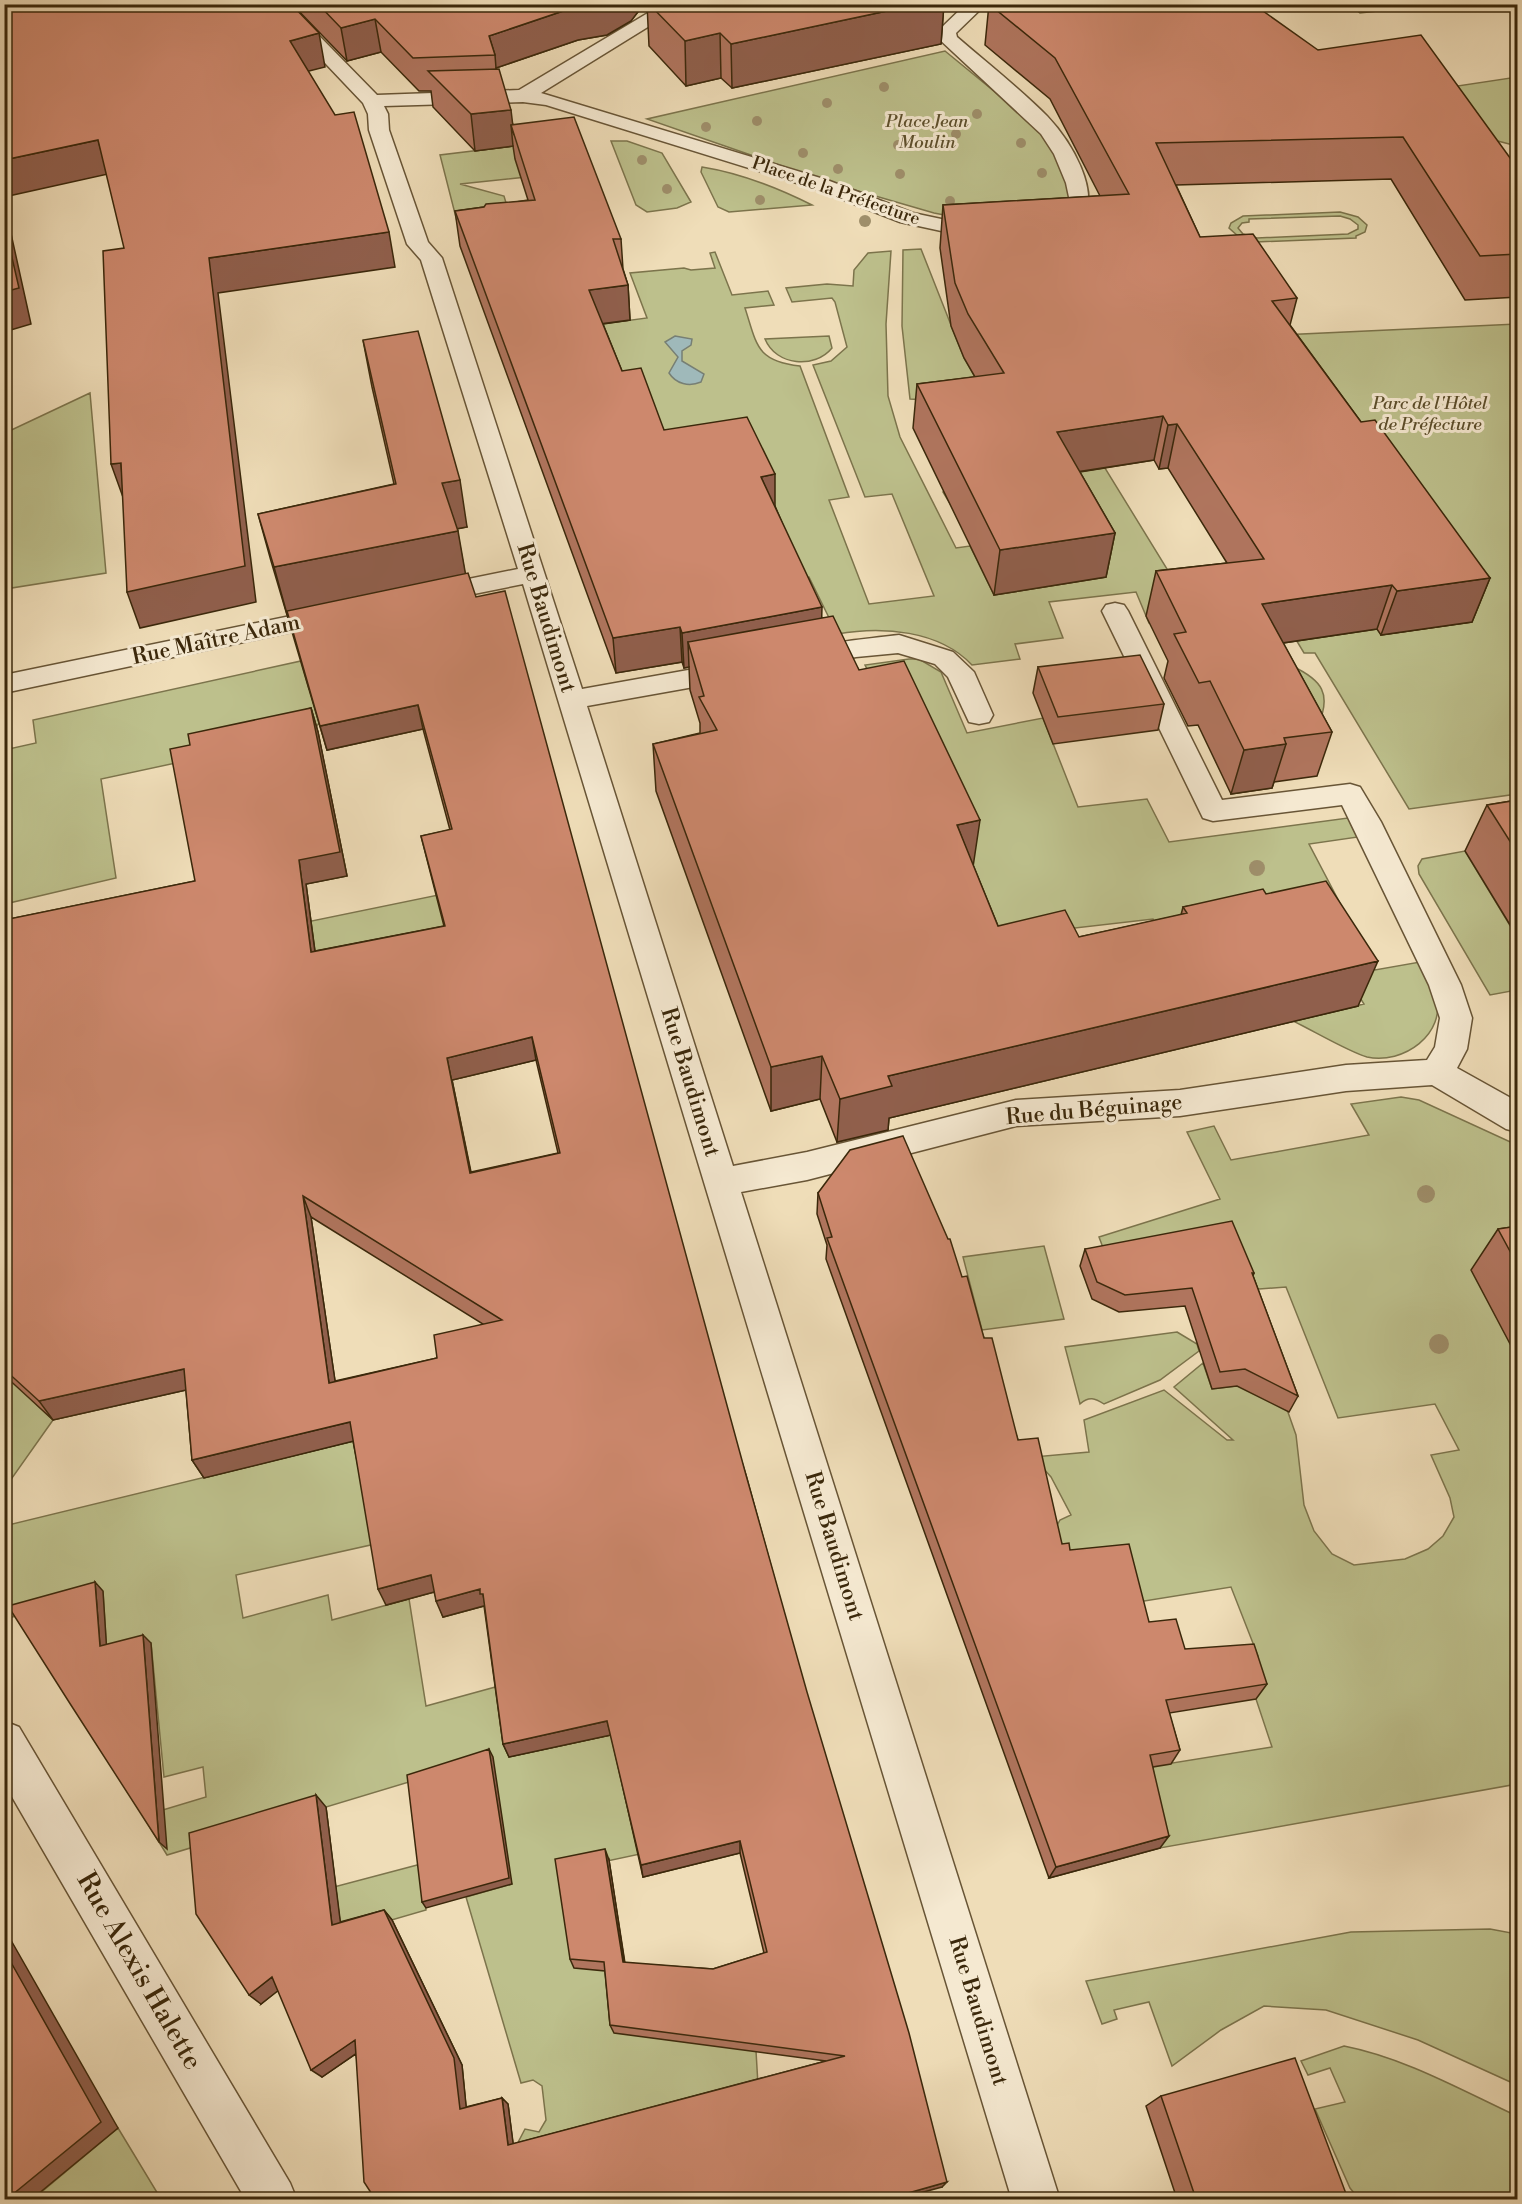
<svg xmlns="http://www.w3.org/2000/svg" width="1522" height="2204" font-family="'Libre Bodoni',serif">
	<rect width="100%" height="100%" fill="#efddb8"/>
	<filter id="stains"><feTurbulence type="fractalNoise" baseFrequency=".00333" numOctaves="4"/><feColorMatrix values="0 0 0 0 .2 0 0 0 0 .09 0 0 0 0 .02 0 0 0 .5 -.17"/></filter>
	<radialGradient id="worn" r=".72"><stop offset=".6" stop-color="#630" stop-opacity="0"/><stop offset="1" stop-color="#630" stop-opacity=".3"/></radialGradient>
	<!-- green -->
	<path fill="#bdc08c" stroke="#7c744c" stroke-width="1.5" fill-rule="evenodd" d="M1412,5l2,2 -54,6 -10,-8z
		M945,51l77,63 26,26 21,44 1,26 -90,12 -46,-9 -100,-29 -187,-65z
		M1517,77v69l-62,-16 -97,-29z
		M611,141h16l35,12 29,49 -14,6 -30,4 -11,-7z
		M515,146l11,31 -66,7 44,12 16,54 -57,-5 -23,-90z
		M702,167c38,6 76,21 110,38l-83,7 -11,-5 -17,-35z
		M1340,212l18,5 9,8 -2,7 -9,4v2l-100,4 -18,-6 -9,-8 2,-5 12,-7zM1340,216l10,3 8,6v4l-10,5 -91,4 -14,-4 -5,-6 4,-5 7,-1v-3z
		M921,249l43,109 71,120 70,-10 73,119 160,-19 43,67 90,-13 -190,-287 236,-11v470l-108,15 -94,-156h-11l-15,-25 -140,-5 -13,-31 -87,10 14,36 -48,6 5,15 -48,6c-33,-35 -90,-39 -135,-31l-28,-57 -32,7 -122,-116 -82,-140 74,-10 -17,-45 54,-5 7,2 24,-2 -5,-15 5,-1 17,43 36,-4 6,14 -29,3c12,37 11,53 55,58l49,131 -20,3 40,104 65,-8 -42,-102 -27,3 -52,-132 18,-4 16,-14 -12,-45 -3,-4 -40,4 -6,-14 41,-4 26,2 1,-16 14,-17 23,-2 -5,73 2,72 12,41 56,111 14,-2 24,49 -37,-80 -14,-23 72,-10 -70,-81 -35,-2 -8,-73 1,-76z
		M829,336l3,12c-17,21 -56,18 -67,-9z
		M90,393l16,180 -101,16v-156z
		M909,659h10l22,13 26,61 76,-15 35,89 69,-8 22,43 179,-24 10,19 -49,7 66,126 45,-8c5,11 13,22 16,33 11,39 -33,70 -69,62 -18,-5 -55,-27 -74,-36l71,-17 -16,-25 -179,-27 -16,-33 -175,20 -89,-228 -24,-46z
		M301,661l8,28 42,-9 -40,54 -210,45 15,99 -111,26 -1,-154 32,-7 -3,-23z
		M1292,666c30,14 40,28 26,59z
		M1465,851l52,86v53l-27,5 -71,-121 -1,-8 4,-7z
		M477,887l11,32 -187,59 -9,-53z
		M1401,1097l18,3 98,45v639l-357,64 -19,-80 131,-21 -29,-87 15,-4 -27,-69 -99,16 -72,-55 -4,-21 4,-7 11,-5 -20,-38 -18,-20 56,-5 -5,-32 80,-30 63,50h6l-59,-53 29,-24 9,26 65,-8 19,54 8,70 10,26 18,23 22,11 51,-6 23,-10 15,-13 11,-19 -4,-19 -19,-43 28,-5 -24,-46 -97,14 -52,-131 -40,3 -138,-29 -9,-24 121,-38 -33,-67 27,-6 17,34 138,-25 -18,-31z
		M1044,1246l20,73 -82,11 -19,-73z
		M1177,1332l20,12 2,7 -39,29 -56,24c-9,-6 -15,-8 -24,0l-15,-57z
		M5,1343l32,62 16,15 -48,68z
		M412,1427l-37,117 -139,31 7,43 85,-23 4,25 77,-21 17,107 73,-20 10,71 124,-27 26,120 -99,21 48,100 148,80 2,34 -244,65 11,-21 14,3 7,-12 -4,-34 -9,-6 -12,3 -55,-186 46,-13 -70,-112 -275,83 -24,-39 63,-19 -3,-30 -39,10 -13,-134 -44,11 -4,-62 -98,27 -1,-93z
		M421,1864l5,46 -124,36 -6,-49z
		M1490,1929l27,5v151l-99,-45 -92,-30 -62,-4 -43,24 -49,36 -23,-64 -35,8 3,9 -15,5 -16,-43 265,-49z
		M1344,2046c61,12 117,44 173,70v80l-26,4 -132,-1 -9,-11 -35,-79 30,-7 -15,-34 -22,7 -7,-14z
		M118,2128l43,71 -129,1z"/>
	<!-- water -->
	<path fill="#9fb9ba" stroke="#777f74" stroke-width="1.5" d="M675,336l17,3 -1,6 -9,6v10l22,13 -3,8c-12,5 -25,2 -32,-9l9,-16 -13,-15z"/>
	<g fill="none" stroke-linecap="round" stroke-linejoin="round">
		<!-- minor casing -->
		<g stroke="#685536" stroke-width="3">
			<path id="minor" d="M269,4h19l89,91 142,-5 144,-86h22l-144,89 286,87 86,33 33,7 47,4 3,4 -3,4 -7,2 -40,-2 -46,-10 -87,-34 -267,-83 -23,-3 -139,4 4,8 1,16 39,112 14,16 140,431 151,-27 10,3 4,6 -4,6 -10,3 -146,26 146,460 74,-14 209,-52 164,-10 166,-25 81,-5 8,-13 5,-29 -11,-33 -87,-180 -129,16 -10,-3 -101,-207 4,-6 9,-2 9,2 4,6 94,189 128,-16 10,3 21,35 80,163 11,33 -5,31 -10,19 61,34v30l-12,-3 -74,-44 -86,6 -166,25 -164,10 -209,54 -66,12 319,1008h-48l-489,-1616 -94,19 -9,-2 -4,-6 4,-6 9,-2 89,-18 -97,-309 -14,-16 -38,-114 -1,-16 -5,-11z
				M966,4h20l-30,29 1,4c30,26 62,51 90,79 23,24 56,77 34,107l-26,9 -7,-2 -3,-4 3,-4 18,-7 3,-18 -3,-14 -12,-29 -13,-20 -102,-95 -1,-7 3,-4z
				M334,607l9,2 4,6 -4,6 -339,72v-18z
				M899,635l54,17 21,20 19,43 -4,7 -10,2 -10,-2 -21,-45 -13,-13 -37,-11 -42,4 -52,10 -9,-3 -4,-6 4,-6c34,-10 69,-13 104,-17z
				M4,1721l15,6 271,456 7,17h-51l-242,-417z"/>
		</g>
		<!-- minor -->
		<use href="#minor" fill="#f5e9d1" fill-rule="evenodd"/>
	</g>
	<!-- trees -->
	<g fill="#9e8e6a">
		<circle cx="884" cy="87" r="5"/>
		<circle cx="827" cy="103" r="5"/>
		<circle cx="977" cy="114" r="5"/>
		<circle cx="757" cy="121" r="5"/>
		<circle cx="706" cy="127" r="5"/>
		<circle cx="956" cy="134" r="5"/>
		<circle cx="1021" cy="143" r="5"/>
		<circle cx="898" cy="145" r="5"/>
		<circle cx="803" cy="153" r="5"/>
		<circle cx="642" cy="160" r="5"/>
		<circle cx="838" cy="169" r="5"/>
		<circle cx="1042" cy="173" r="5"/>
		<circle cx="900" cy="174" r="5"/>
		<circle cx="667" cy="189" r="5"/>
		<circle cx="760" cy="200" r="5"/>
		<circle cx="950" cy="201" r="5"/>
		<circle cx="865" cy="221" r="6"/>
		<circle cx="1257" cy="868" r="8"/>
		<circle cx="1426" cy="1194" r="9"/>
		<circle cx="1439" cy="1344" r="10"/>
	</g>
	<!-- wall -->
	<path fill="#b0755e" stroke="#3b280b" stroke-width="1.5" fill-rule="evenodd" d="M292,4h352l-13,17 -24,14 -29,5 -82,28 17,57 108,114 2,30 5,16 2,35 -27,4 19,47 42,59 111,76 47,112 37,52 114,195 25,61 81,11 102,-22 2,-8 83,-13 92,112 -469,112 -1,12 -51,12 -17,-43 -49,12 -115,-320 -3,-47 47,-11v-10l-10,-33 -1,-23 -5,1 -2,-6 -66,11 -156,-427 -5,-35 29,-4 44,-7 -13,-41 -2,-13 -38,5 -42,-44 -2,-16h-12l-38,-39 -34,9z
		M647,4h297l-3,40 -209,44 -11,-10 -35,8 -37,-40z
		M989,4l329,46 195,112 5,1v134l-53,3 -74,-121 -215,6 24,52 97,61 -7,27 71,97 129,156 -18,44 -91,13 -4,-6 -94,14 49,89 -15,44 -43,6 -2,6 -41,6 -33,-69 -10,1 -24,-48 4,-17 -22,-45 10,-45 71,-8 -59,-95 -9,1 -5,-9 -74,12 35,61 -9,44 -112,18 -81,-167 4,-44 58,-7 -11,-19 -13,-32 -11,-78 3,-43 157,-9 -50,-97 -65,-54z
		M363,340l104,187 -10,2 8,45 281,901 196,712 -567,12 -19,-145 -34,23 -44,-87 -17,14 65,-197 14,115 44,-12 8,10 70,145 4,42 36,-9 6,6 5,40 313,-83 -212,-28 -4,-8 -5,-54 -31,-3 -4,-9 39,-99 16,103 88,6 51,-16 -24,-100 -97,24 -32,-142 -102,22 -6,-13 -19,-138 -41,11 -9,-25 -48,13 -33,-164 -149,37 -12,-18 -6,-70 -133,30 -49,-45v-455l191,-39 -5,-136 121,-37 7,24 29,144 -41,8 9,67 129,-25 -23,-90 29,-6 -27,-101 -96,21 -56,-189 -13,-47 136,-30 -22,-97zM536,1060l22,93 -87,19 -19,-92zM311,1217l172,107 -46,34 -102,23z
		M1038,667l126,37 -6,26 -105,14 -20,-51z
		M1518,800v138l-53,-87 22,-46z
		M818,1193l144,84 22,61 34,102 44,104 8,6 79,72 36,27 82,35 -11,15 -87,14 11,37 -9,14 -18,3 7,81 -111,30 -223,-619 1,-14 -10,-31z
		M1518,1226v133l-47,-89 27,-41z
		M1085,1249l169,24 -1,3 45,120 -9,16 -52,-26 -25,3 -27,-83 -66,6 -27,-13 -12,-33z
		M1161,2096l187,103h-171l-31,-93z"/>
	<!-- shaded-wall -->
	<path fill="#905f4c" stroke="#3b280b" stroke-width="1.5" d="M589,4h55l-13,17 -24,14 -29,5 -82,28 -1,-13 -6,-19 86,-29z
		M920,4h24l-3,40 -209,44 -1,-44z
		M375,19l6,33 -34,9 -6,-33z
		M319,33l6,34 -28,7 -7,-33z
		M720,33l1,45 -35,8 -1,-45z
		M511,110l3,25 -3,-10 2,21 -38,5 -4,-37z
		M98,140l10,34 -104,23v-37z
		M4,202l27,122 -27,8z
		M389,232l6,35 -177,26 38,309 -116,26 -13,-36 82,-334z
		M628,285l2,35 -38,5 -3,-35z
		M1163,416l-9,44 -104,16 7,-44z
		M1177,424l-9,44 -9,1 9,-44z
		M121,463l3,37 -13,-36z
		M775,474v36l-14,-33z
		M460,480l7,47 -17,3 -8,-47z
		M458,531l8,46 -179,37 -13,-47z
		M1115,533l-9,44 -112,18 6,-45z
		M1490,578l-18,44 -91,13 16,-44z
		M1392,585l-15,44 -128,19 13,-44z
		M822,607l-1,36 -133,-1 1,25 -5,1 -2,-35z
		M680,627l2,35 -66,11 -3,-35z
		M418,705l5,24 -96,21 -7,-24z
		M311,708l7,24 29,144 -41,8 12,91 -7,-23 -12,-92z
		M1286,744l-14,44 -41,6 13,-44z
		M980,820l-7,47 -16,-42z
		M1378,961l-20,45 -469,112 -1,12 -51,12 3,-43 48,-23z
		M532,1037l4,23 -84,20 23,114 -5,-21 -23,-115z
		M822,1056l-2,43 -49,12v-44z
		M303,1196l8,21 27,184 -9,-18z
		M184,1369l11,19 -142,32 -14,-19z
		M350,1422l8,18 -154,38 -12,-18z
		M431,1575l7,16 -52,14 -8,-16z
		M95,1582l8,9 4,63 -7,-8z
		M480,1589l3,5 3,16 -2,-4 -41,11 -7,-16z
		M143,1635l8,8 16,206 -8,-7z
		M607,1721l4,14 -102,22 -6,-13z
		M489,1749l4,8 19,127 -86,24 -4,-6z
		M316,1795l10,12 16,128 -10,-10z
		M1169,1836l-9,12 -111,30 7,-11z
		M740,1841v12l-97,24 -2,-12z
		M605,1849l4,11 17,112 -3,-10z
		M384,1910l8,10 70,145 5,50 -7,-6z
		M4,1928l114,200 -86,71h-25z
		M272,1977l12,9 -23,18 -12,-9z
		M355,2040l9,8 -42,29 -11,-7z
		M502,2098l6,6 6,46 -6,-5z
		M947,2182l-5,5 -44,12h-11z"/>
	<!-- building -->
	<path fill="#cd886d" stroke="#3b280b" stroke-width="1.5" fill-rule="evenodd" d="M4,4h287l28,29 -29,8 45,74 19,-3 35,120 -180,26 36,308 -118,26 -6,-129 -10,1 -8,-213 21,-3 -26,-108 -94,20z
		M318,4h271l-14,3 -86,29 6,19 -82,3 -38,-39 -34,9z
		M649,4h271l-189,40 -11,-11 -35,8z
		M989,4h264l65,46 103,-15 92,127 5,1v91l-38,2 -77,-119 -247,6 44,94 53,-3 44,64 -25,3 89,121 14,-2 115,158 -93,13 -5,-6 -130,19 70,128 -48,6 2,6 -42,6 -34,-69 -11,2 -25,-49 12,-2 -30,-61 108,-12 -87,-135 -9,1 -5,-9 -106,16 58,101 -115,17 -83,-166 87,-11 -36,-59 -13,-31 -12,-78 186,-11 -74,-136z
		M499,69l12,41 -40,4 -43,-43z
		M574,117l47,122h-8l15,46 -39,5 33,81 19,-3 23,62 83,-13 28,57 -14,3 61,130 -140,26 -2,-6 -67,11 -158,-427 29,-4 2,-3 49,-4 -24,-75z
		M4,223l15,65 -15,4z
		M418,331l42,149 -18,3 16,48 -184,36 -16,-53 138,-30 -33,-144z
		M468,573l8,24 29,-6 241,884 61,217 102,341 38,149 -60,17h-512l-11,-17 -9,-142 -44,30 -39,-93 -23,18 -53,-81 -7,-81 127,-38 16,130 52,-15 70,148 6,51 42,-11 6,47 337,-89 -235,-31 -6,-63 -34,-3 -15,-100 50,-10 18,113 90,7 54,-17 -27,-111 -99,24 -34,-144 -104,23 -20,-150h-3v-5l-44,12 -5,-26 -53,14 -28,-167 -158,38 -8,-91 -145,32 -35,-32v-449l191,-39 -25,-132 20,-4 -2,-11 123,-26 29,144 -41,8 12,92 134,-26 -24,-90 31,-7 -34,-124 -98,21 -33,-115zM532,1037l28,116 -90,20 -23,-115zM303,1196l199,124 -68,15 3,23 -108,25z
		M833,616l26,54 45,-9 76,159 -23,5 41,101 67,-16 14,27 108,-24 -4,-6 80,-18 3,5 60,-13 52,80 -490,115 4,10 -52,13 -18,-43 -51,11 -118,-323 64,-14 -18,-33 5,-1 -16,-54z
		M1140,655l24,49 -106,13 -20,-50z
		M1518,800v54l-31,-49z
		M903,1136l45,103h2l12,38 5,-1 17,62h8l26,102 20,-2 24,106 7,-1 1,7 59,-6 20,78 27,-3 9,30 69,-5 13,40 -101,16 14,50 -30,5 19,81 -113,31 -229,-629 5,-1 -14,-44 32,-43z
		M1232,1221l22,52h-2l46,123 -53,-27 -25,3 -28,-84 -67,7 -28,-13 -12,-33z
		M1518,1226v40l-20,-37z
		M95,1582l5,64 43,-11 16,207 -90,-140 -61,-96z
		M489,1749l20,129 -87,24 -15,-127z
		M4,1950l97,172 -94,77h-3z
		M1295,2058l53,141h-152l-35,-103z"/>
	<g text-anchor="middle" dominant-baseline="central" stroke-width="6" stroke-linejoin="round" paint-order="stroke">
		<!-- far-park labels -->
		<g font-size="18" font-style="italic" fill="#5c4e2b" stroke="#f5e9d1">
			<text x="927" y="121">Place Jean<tspan x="927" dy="21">Moulin</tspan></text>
			<text x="1430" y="403">Parc de l'Hôtel<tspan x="1430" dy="21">de Préfecture</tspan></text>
		</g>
		<!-- far-street labels -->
		<g font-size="18" fill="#3b280b" stroke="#f5e9d1">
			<text transform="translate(836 191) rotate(19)">Place de la Préfecture</text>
		</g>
		<!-- street labels -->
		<g font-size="22" fill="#3b280b" stroke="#f5e9d1">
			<text transform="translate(546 618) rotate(73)">Rue Baudimont</text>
			<text transform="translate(216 640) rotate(-12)">Rue Maître Adam</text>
			<text transform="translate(690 1082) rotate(73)">Rue Baudimont</text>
			<text transform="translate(1094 1110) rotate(-5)">Rue du Béguinage</text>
			<text transform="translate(834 1546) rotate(73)">Rue Baudimont</text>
			<text transform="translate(978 2011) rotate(73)">Rue Baudimont</text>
		</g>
		<!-- near-street labels -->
		<g font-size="27" fill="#3b280b" stroke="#f5e9d1">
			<text transform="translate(139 1971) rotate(60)">Rue Alexis Halette</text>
		</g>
	</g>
	<!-- margin -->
	<rect width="1522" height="2204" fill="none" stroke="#efddb8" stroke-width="24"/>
	<rect x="6" y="6" width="1510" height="2192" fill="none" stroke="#3b280b" stroke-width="3"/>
	<rect x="12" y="12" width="1498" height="2180" fill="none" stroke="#3b280b" stroke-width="1.5"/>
	<rect width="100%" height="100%" filter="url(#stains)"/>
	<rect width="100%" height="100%" fill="url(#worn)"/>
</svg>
